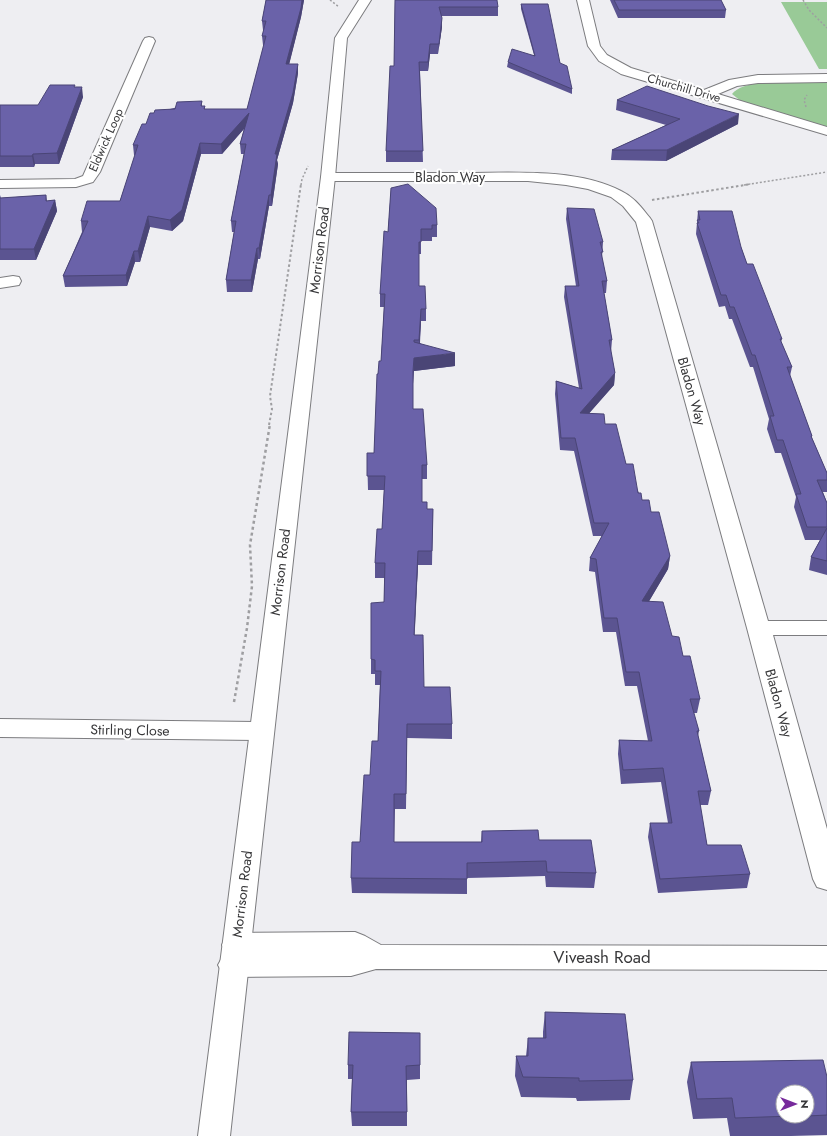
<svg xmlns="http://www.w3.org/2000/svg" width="827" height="1136" font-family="Jost,sans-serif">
	<rect width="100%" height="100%" fill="#eeeef2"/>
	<!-- green -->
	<path fill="#99ca97" d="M781,2h46v67h-8z
		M827,81v47l-85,-26 -10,-8c12,-17 74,-13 95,-13z"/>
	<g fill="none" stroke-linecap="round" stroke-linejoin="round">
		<!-- minor casing -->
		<g stroke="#7c7c7f" stroke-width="2">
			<path id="minor" d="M577,0h12l11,46 7,9 24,13 73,22 25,-10 29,-5 69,-1v8l-69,1 -21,3 -19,8 109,33v8l-206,-61 -22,-13 -11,-15z
				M149,37l4,1 2,3 -55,131 -7,10 -17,5 -76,1v-8l75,-1 8,-3 60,-135 2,-3z
				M328,173c46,0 91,0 137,0 49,0 111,-5 156,18 13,6 20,16 29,27l2,3 116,400h59v14h-54l54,194v61l-10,-3 -4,-8 -66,-251 -111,-406 -13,-16 -12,-9 -23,-8 -22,-4 -38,-4h-200l-5,-1 -2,-3 2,-3z
				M13,276l6,1 2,4 -2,4 -19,3v-10z
				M0,719l261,3 9,3 4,6 -4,6 -9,3 -261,-3z
				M355,932l10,4 16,9 446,1v24l-451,-1 -25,7 -118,1 -10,-3 -5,-9 5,-9 6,-2 -3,-1 -4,-8 4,-8 10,-4z"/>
		</g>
		<!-- primary casing -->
		<g stroke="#7c7c7f" stroke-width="2">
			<path id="primary" d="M359,0h12l-24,38 -12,139 -105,959h-32l123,-959 14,-139z"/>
		</g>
		<!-- path-far2 -->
		<path stroke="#9e9ea1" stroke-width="1.5" stroke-dasharray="2 2" stroke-linecap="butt" d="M330,0l9,7
			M803,0l6,10 18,18
			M806,107l-2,-7 3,-5
			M301,185l1,-6 6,-13
			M744,185l83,-13"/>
		<!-- path-far1 -->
		<path stroke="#9e9ea1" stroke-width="2" stroke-dasharray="2.5 2.5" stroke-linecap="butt" d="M652,200l99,-16
			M269,425l3,-16 -2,-13 31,-212"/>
		<!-- path -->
		<path stroke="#9e9ea1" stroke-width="2.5" stroke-dasharray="3 3" stroke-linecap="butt" d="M234,702l13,-74 5,-42 -2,-41 20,-121"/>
		<!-- minor -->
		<use href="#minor" fill="#fff" fill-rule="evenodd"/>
		<!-- primary -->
		<use href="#primary" fill="#fff" fill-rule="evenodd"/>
	</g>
	<!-- wall -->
	<path fill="#5b5491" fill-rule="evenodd" d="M266,0h38l-3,17 -12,47 9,9 -5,30 -16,57 1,4 -6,42h-3l-9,53h-2l-6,33h-25l-1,-12 8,-48h-2l-1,-11 13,-67h-3l-1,-10 4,-15 -22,25h-21l-18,67 -11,10 -22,-4 -10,35h-5l-8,24 -62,1 -2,-11 19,-44 -1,-11 39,-20 15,-46h-1l-1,-10 13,-21 8,-11 48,-12v5h3v3h42l17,-64h-1l-1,-9 2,-6h-1l-1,-9z
		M395,0l103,7v9h-57l1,11 -4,27h-8l-2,17h-8l3,91h-37v-11l8,-85z
		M610,0h111l5,10 -1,8h-107z
		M521,4l39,59 12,26v5l-65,-27 1,-5 26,-7 -13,-46z
		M75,87l8,10 -24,67h-24l-1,3h-34v-62h38z
		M617,100l121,24 -72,37 -55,-1 1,-10 54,-25 -50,-15z
		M391,188l46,37v12h-5v4h-11v13h-2v32l7,23v12h-5l-1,22 35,23 -41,5 -1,13v25l14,56v14h-5v23l5,7h6l-1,56h-14l-4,70 10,52 28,37v15l-45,-1 -1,71h-11l-1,33h87l1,-11 57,9 57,33 -2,15 -48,-1 -1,-11 -78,2v16l-115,-1 -1,-15 9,-36 10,-67 8,-34 2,-56h-5v-11h-4v-15l13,-57v-24h-9v-15l7,-34 2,-39h-16l-1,-37h7l4,-79 3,-13 3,-54h-4v-13l8,-62z
		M0,195l1,3 45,-3 1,6 8,-1 2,11 -21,49h-36z
		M567,208l36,34 -1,16 5,23 -1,12h-2l8,47 -1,12 4,21 -1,12 -25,28 16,11 21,40 16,36 9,12 19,44 -2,13 -19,32 23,35 11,20 17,43 -3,14h-4l6,18 -1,5 13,55 -3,14h-8l7,40 43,29 -3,14 -89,5 -10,-56 2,-14h18l-7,-41 -40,2 -3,-30 1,-14 29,1 -11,-55h-12l-9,-54h-13l-8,-60 -6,-1 1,-13 12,-22h-9l-19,-85 -14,-1 -5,-56 1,-13 23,7 -15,-91 1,-11h11l-10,-67z
		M698,211l43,36 6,17 35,75 -1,3 11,25 -2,9 22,60v2l15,35v19h-4l4,11v72l-18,-5 2,-13 9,-17h-15l-11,-33 2,-10 -15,-44h-6l-8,-24 2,-10 -16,-52h-3l-18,-48h-3l-4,-13 -6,1 -23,-73z
		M545,1012l88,68 -3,20 -53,1 -1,-3 -55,-1 -6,-21 1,-20h10l2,-18h15v-6z
		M420,1033v46l-13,1v46h-55l-1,-14 1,-33h-4v-14z
		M691,1062l136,15v58l-36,1h-61l-3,-18 -34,1 -6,-37zM807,1092v24h-24z"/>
	<!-- shaded-wall -->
	<path fill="#4a4576" d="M302,0h2l-3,17 -14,56 -1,-9z
		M442,18v9l-4,27 1,-10z
		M430,44v10l-2,17v-9z
		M298,64v9l-5,30 -16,57 1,4 -6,42 -1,-11 4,-41z
		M82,87l1,10 -24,67 -2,-11z
		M249,113v10l-27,31 -1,-10z
		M739,114l-1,10 -72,37 1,-11z
		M200,143l1,11 -18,67 -11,10 -2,-11z
		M33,154l2,10 -1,3 -2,-11z
		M269,195v11l-9,53 -1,-11z
		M55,200l2,11 -21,49 -2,-11z
		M148,216l2,11 -10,35 -2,-11z
		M257,248l1,11 -6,33 -1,-12z
		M134,251l1,11 -8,24 -1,-11z
		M421,309v12l-2,32v-13z
		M455,353v13l-41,5 -1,13 1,-26z
		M615,373l-1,12 -35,40 1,-12z
		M418,551v14l-4,84v-14z
		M670,556l-2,13 -27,46 1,-14z"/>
	<!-- building -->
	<path fill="#6a62a9" stroke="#4a4576" d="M266,0h36l-1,8 -15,56h12l-5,29 -18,61h2l-6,41h-2l-10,53h-2l-6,32h-25l10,-59h-5l15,-77h-6l9,-31 -28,31 -21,-1 -18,67 -12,10 -22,-4 -10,35h-4l-8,24 -63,1 25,-55h-7l6,-20h33l18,-56h-5l9,-21h4l4,-11h4l1,-3 20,-1 2,-7 25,-1 -1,5h4l-1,3h43l19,-73h-4l4,-15h-4z
		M395,0h102l1,7h-59l3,11 -3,26h-9l-2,18h-9l4,89h-37l4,-85h4z
		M614,0h107l5,10h-107z
		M521,4h27l12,59 7,3 5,23 -64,-27 4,-13 23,7z
		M50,85h25l-1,2h8l-25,66 -24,1 -1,2h-32v-51h38z
		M647,86l61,20 31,8 -72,36h-55l68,-31 -63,-19z
		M408,184l28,24 1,17h-5v4h-11v13h-2v44h6l1,23h-5l-2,31h-5v2l41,11 -41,5 -1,13v38h10l4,56h-5v37h5v7h6l-1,42h-14l-4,84h9l1,52h26l2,37h-45l-1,70h-12v48h88v-11l56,-1 1,10h52l5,33 -49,-1 -1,-11 -79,2v16l-116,-1 1,-36h8l4,-67h6l2,-34h6l3,-70h-6v-11l-4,-1v-56l13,-1 1,-39h-10l2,-34h5l3,-53h-18v-23h7l3,-79h1l1,-13h2l4,-67h-5l4,-63 4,1 3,-44z
		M46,195v6l9,-1 -21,49h-34v-51z
		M567,208l27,1 9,33h-3l3,10h-2l6,29h-5l10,59h-3l6,33 -35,40 24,1 1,10h11l10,40h7l5,29h3l1,7h7l2,12h8l11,44 -28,45 21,1 9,34 7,1 4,19h7l10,43h-10l9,32h-2l14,60h-13l9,54h34l9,29 -90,5 -10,-56h22l-9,-55 -40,2 -4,-30 33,1 -13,-69h-13l-9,-54h-13l-8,-59 -6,-1 19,-35h-15l-19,-85h-14l-5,-57 26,8 -17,-103h14z
		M698,211h34l9,36 6,17h6l29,75h-2l12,28h-5l25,69h-1l16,37v7h-10l10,23v24h-20l-11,-33h5l-18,-54h-6l-7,-24h4l-19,-61h-3l-18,-48h-4l-4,-12h-5l-24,-72h2l-2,-3h3z
		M827,528v33l-16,-4z
		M545,1012l80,2 8,66 -54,1v-3l-56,-1 -7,-21h12v-18h18z
		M349,1032l71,1v32l-14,1 1,46h-56l2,-47h-5z
		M823,1060l4,17v38l-20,1v-24h-24v24h10l-58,2 -3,-20 -35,1 -6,-37z"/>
	<g text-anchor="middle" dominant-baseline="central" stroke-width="4" stroke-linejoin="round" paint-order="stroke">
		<!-- far-street labels -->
		<g font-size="12" fill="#38383a" stroke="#fff">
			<text transform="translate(684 88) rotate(16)">Churchill Drive</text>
			<text transform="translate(106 140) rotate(-66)">Eldwick Loop</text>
		</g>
		<!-- street labels -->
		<g font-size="14" fill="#38383a" stroke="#fff">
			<text x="450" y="177">Bladon Way</text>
			<text transform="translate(319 250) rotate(-83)">Morrison Road</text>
			<text transform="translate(692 391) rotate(74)">Bladon Way</text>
			<text transform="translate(280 572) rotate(-83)">Morrison Road</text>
			<text transform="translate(779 703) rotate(75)">Bladon Way</text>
			<text transform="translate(130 730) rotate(1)">Stirling Close</text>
			<text transform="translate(242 894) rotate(-83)">Morrison Road</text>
		</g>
		<!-- near-street labels -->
		<g font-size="17" fill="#38383a" stroke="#fff">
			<text x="602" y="957">Viveash Road</text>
		</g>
	</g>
	<!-- north arrow -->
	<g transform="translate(795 1104) rotate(90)"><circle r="19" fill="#ffffff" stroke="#afafb0"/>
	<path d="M0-3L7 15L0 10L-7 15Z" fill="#772a9c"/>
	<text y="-6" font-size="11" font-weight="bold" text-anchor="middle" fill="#38383a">N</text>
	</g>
</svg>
